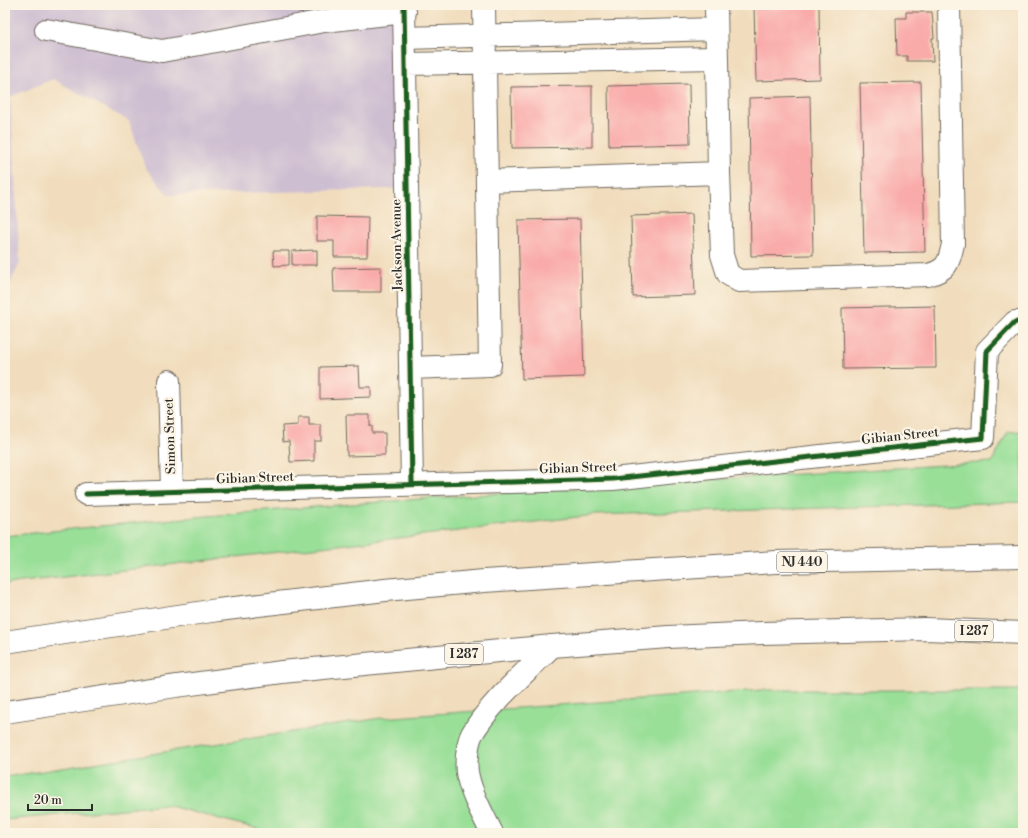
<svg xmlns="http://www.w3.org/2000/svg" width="1028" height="838" font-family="'Libre Bodoni',serif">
	<rect width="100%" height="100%" fill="#fcf5e5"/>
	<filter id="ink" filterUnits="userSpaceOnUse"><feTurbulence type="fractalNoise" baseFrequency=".025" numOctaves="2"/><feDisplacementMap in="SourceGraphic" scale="8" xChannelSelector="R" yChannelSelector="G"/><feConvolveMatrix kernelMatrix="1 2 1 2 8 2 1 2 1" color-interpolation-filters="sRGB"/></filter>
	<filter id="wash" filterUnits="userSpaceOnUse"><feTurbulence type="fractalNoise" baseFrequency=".012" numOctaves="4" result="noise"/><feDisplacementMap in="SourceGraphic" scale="16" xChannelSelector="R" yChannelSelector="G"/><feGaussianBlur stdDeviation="0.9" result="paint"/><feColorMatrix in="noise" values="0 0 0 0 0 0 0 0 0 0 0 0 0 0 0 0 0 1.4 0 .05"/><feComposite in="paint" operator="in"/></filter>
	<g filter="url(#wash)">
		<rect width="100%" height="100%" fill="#f1ddbd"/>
		<!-- industrial -->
		<path fill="#cebed1" d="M5,5h407l5,183 -249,7 -23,-28 -16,-46 -76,-42 -43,18 10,166 -15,31z"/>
		<!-- green -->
		<path fill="#99df98" stroke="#628562" d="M1023,431v71l-428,13 -590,69v-48c328,-36 658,-53 987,-74l16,-30z
			M762,690h261v143h-756l-1,-2 -100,-26 -161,15v-43l376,-59z"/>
		<g id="blocks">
			<!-- building -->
			<path fill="#f9abaa" d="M819,6l1,73 -64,2 -2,-74z
				M906,12h26l2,26h-2l1,23h-26v-5h-10l-1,-38h10z
				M921,82l4,170 -61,1 -4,-170z
				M689,84l1,60 -81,2 -1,-60z
				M592,86v61l-80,1 -1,-61z
				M810,96l3,159 -62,1 -2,-158z
				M692,214l3,81 -62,2 -2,-81z
				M317,216l51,1 -1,40h-33v-16h-17z
				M580,219l4,158 -62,2 -4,-159z
				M317,250v15h-25v-14z
				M273,251h16v14l-15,1z
				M381,267v25h-47l-1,-24z
				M935,306l1,62 -93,1 -1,-61z
				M359,366l1,21h11v10l-51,2v-32z
				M346,415h24v11h2v7h13v22l-38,1z
				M298,417h11v8h12v16h-7v20l-24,1 -1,-21 -6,1 -1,-16 16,-1z"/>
		</g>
	</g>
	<g filter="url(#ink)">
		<use href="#blocks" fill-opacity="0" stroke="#70695e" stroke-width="1"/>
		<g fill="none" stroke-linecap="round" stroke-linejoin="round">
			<!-- minor casing -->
			<g stroke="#70695e" stroke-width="24">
				<path id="minor" d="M404,5l8,479
					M716,5l3,168
					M46,30l116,21 162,-30 81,-9
					M405,38l311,-9
					M405,64l311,-6
					M487,181l232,-8 3,82 6,19 11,7 189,-6c19,-5 21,-12 25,-31l-4,-239
					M410,368l80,-3 -6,-360
					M169,381l3,110
					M86,494l527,-15 370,-41 4,-87 28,-29h8
					M492,833c-9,-18 -20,-37 -24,-56 -3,-10 -1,-34 4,-43 17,-30 55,-63 80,-88"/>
			</g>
			<!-- highway casing -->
			<g stroke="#70695e" stroke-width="24">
				<path id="highway" d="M5,642l213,-32 167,-20 99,-9 292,-19 247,-5
					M5,712l171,-26 106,-14 270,-26 116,-9 94,-4 164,-4 97,4"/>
			</g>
			<!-- minor -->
			<use href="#minor" stroke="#fff" stroke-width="22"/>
			<!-- highway -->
			<use href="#highway" stroke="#fff" stroke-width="22"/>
			<!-- cycleway casing -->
			<g stroke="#fcf5e5" stroke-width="8">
				<path id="cycleway" d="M404,5l8,479
					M86,494l527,-15 370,-41 4,-87 28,-29h8"/>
			</g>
			<!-- cycleway -->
			<use href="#cycleway" stroke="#1b5e20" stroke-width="5"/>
		</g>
	</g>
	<g text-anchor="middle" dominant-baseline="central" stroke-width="4" stroke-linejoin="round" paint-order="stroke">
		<!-- shield labels -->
		<g fill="#fcf5e5" stroke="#6a6863" stroke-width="1">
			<rect x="777" y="552" width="50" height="20" rx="3"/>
			<rect x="955" y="621" width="38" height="20" rx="3"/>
			<rect x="445" y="644" width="38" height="20" rx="3"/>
		</g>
		<g font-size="12" font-weight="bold" fill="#2b2b2b">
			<text x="802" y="562">NJ 440</text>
			<text x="974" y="631">I 287</text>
			<text x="464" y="654">I 287</text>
		</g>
		<!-- street labels -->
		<g font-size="13" fill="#2b2b2b" stroke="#fcf5e5">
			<text transform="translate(397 245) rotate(-91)">Jackson Avenue</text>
			<text transform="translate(170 436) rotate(-92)">Simon Street</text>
			<text transform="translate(900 436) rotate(-6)">Gibian Street</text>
			<text transform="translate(578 468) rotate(-2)">Gibian Street</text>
			<text transform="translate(255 478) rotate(-2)">Gibian Street</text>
		</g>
	</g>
	<!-- margin -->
	<rect width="1028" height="838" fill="none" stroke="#fcf5e5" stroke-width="20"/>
	<!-- scale -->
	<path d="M28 804v6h64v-6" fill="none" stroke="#2b2b2b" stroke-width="2"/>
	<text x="34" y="804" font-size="12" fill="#2b2b2b" stroke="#fcf5e5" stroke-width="3" paint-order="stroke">20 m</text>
</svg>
